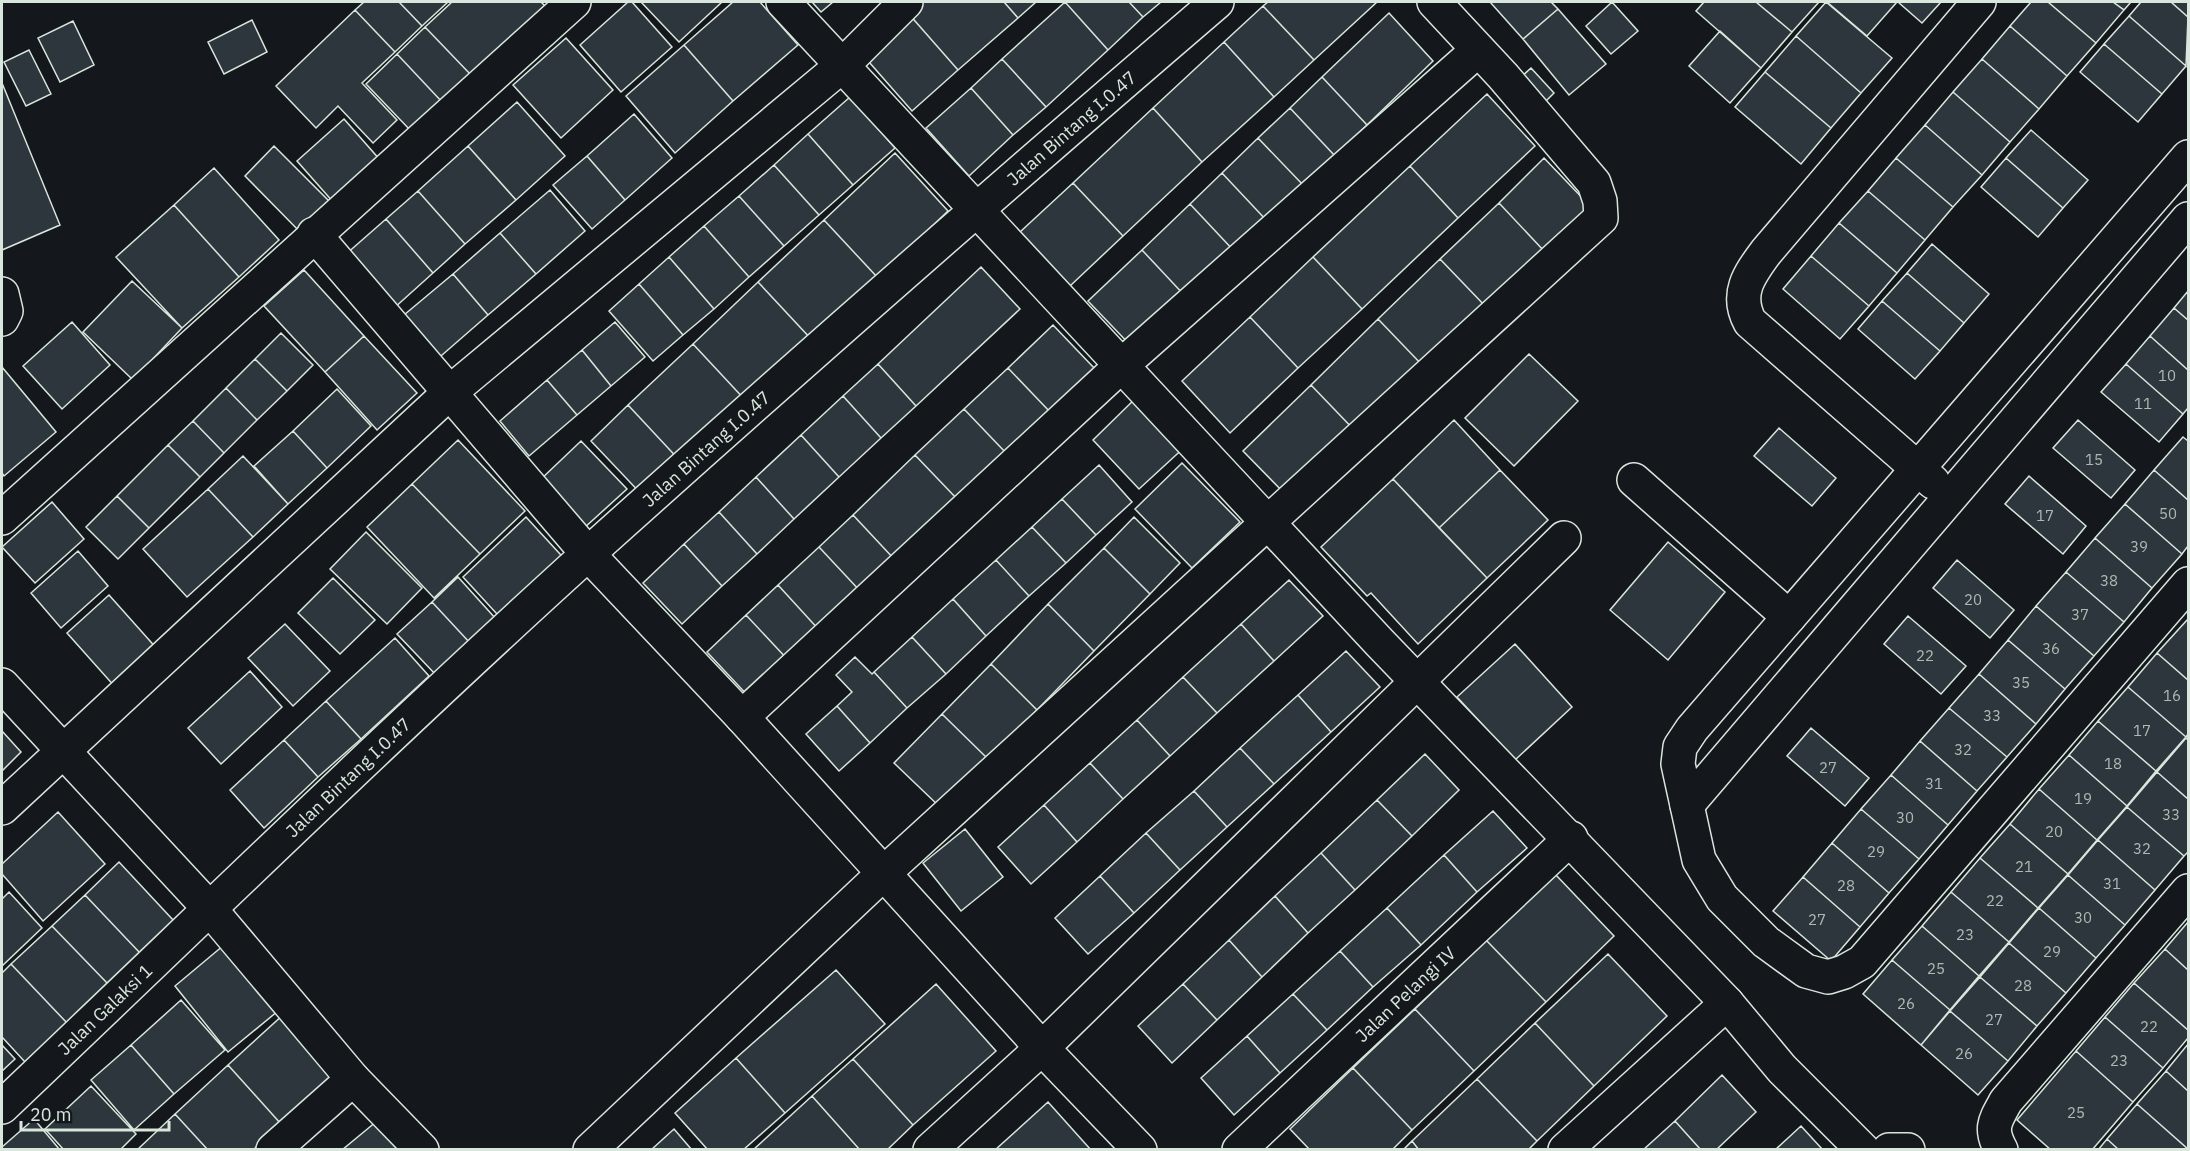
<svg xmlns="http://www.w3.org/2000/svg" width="2190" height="1151" font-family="'IBM Plex Sans',sans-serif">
	<rect width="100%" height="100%" fill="#14181c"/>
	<!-- building -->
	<path fill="#2c363c" stroke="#d8e6dc" stroke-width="1.5" d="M364,2h35l23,24 -27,26 -40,-42z
		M399,2h49l-26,24z
		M452,2h89l4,4 -74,69 -46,-48z
		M628,2h4l40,45 -51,45 -41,-47z
		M641,2h81l-43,40z
		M733,2h27l38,43 -65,56 -49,-56z
		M812,2h21l-12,10z
		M921,2h83l14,16 -60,52 -50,-57z
		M1004,2h32l-18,16z
		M1065,2l43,48 -62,57 -44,-48z
		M1065,2h64l14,15 -35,33z
		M1129,2h32l-18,15z
		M1268,2h109l-63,58 -51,-54z
		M1490,2h61l7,7 -35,30z
		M1612,2l26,29 -27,23 -25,-28z
		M1704,2h52l36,30 -31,36 -65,-57z
		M1756,2h63l-27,30z
		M1826,2l66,56 -31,35 -65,-57z
		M1827,2h70l-30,34z
		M1898,2h43l-19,21z
		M2031,2h17l48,41 -29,33 -57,-50z
		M2048,2h65l11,8 -28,33z
		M2113,2h18l-7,8z
		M2141,2h30l17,15 -2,49 -57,-50z
		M2171,2h17v15z
		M1263,6l51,54 -40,37 -50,-55z
		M1558,9l48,55 -37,31 -46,-56z
		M355,10l40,42 -33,31 35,37 -24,23 -35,-37 -22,22 -40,-42z
		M908,13l50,57 -46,41 -50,-57z
		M1389,13l44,48 -66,64 -45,-48z
		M2129,16l57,50 -24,28 -58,-50z
		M252,20l15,32 -43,22 -16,-32z
		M73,21l21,44 -34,17 -22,-44z
		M2010,26l57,50 -28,33 -57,-50z
		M425,27l46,48 -28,28 -46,-49z
		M1720,31l41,37 -31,35 -41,-37z
		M1796,36l65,57 -30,35 -66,-56z
		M566,38l47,52 -52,48 -48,-53z
		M1224,42l50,55 -72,65 -49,-54z
		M2104,44l58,50 -24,28 -58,-50z
		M684,45l49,56 -58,52 -49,-57z
		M29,50l22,44 -25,12 -22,-44z
		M397,54l46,49 -31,29 -46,-48z
		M1002,59l44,48 -33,28 -42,-47z
		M1982,59l57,50 -29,33 -57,-50z
		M1531,68l23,25 -11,11 -23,-26z
		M1765,72l66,56 -30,36 -66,-57z
		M1322,77l45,48 -32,31 -45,-48z
		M2,83l58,142 -58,25z
		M971,88l42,47 -44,41 -43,-48z
		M1953,92l57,50 -28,33 -57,-50z
		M1487,94l48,52 -77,72 -48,-52z
		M850,97l45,51 -42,37 -45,-51z
		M517,102l48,54 -49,44 -48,-54z
		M1153,108l49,54 -79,74 -50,-53z
		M1290,108l45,48 -31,30 -46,-48z
		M634,114l38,44 -47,42 -38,-44z
		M344,119l37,42 -47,42 -37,-42z
		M1925,125l57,50 -29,32 -57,-49z
		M2031,130l57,50 -25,28 -57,-50z
		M808,134l45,51 -34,30 -45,-50z
		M1258,138l46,48 -37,35 -45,-48z
		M274,146l59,59 -30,30 -58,-59z
		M468,146l48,54 -51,44 -47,-53z
		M895,153l53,58 -70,67 -54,-58z
		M587,156l38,44 -33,29 -39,-44z
		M1544,158l47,49 -46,45 -46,-49z
		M1896,158l57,49 -28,33 -57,-49z
		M2006,158l57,50 -25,29 -57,-50z
		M774,165l45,50 -35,31 -45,-50z
		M1410,166l48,52 -96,91 -49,-52z
		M214,168l65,72 -40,37 -65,-72z
		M1222,173l45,48 -32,31 -45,-48z
		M1073,183l50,53 -53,50 -50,-54z
		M550,190l35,41 -49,43 -36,-41z
		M418,191l47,53 -32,29 -47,-54z
		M1868,191l57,49 -28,33 -58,-50z
		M739,196l45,50 -35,31 -45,-51z
		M1499,203l46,49 -58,56 -47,-49z
		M1190,204l45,48 -49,45 -44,-47z
		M174,205l65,72 -57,51 -66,-71z
		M386,219l47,54 -40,36 -48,-54z
		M824,220l54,58 -66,62 -54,-58z
		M1839,223l58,50 -28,33 -58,-50z
		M704,226l45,51 -35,32 -45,-52z
		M500,233l36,41 -48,41 -35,-41z
		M1932,244l57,50 -25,29 -57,-50z
		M1142,250l44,47 -52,52 -46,-48z
		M1811,256l58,50 -29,33 -57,-50z
		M669,257l45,52 -31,26 -44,-51z
		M1313,257l49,52 -64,59 -48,-51z
		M1440,259l47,49 -62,60 -47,-49z
		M981,267l39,42 -104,97 -38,-42z
		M304,270l60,66 -39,36 -61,-66z
		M1907,273l57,50 -24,28 -58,-50z
		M453,274l35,41 -54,47 -36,-42z
		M132,281l50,47 -49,52 -50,-48z
		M758,282l54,58 -65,62 -54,-58z
		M639,284l44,51 -30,26 -44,-50z
		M2188,291v29l-14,-12z
		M1882,301l58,50 -25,28 -57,-50z
		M2174,308l14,12v50l-38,-34z
		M1250,317l48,51 -68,65 -48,-52z
		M1378,319l47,49 -67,66 -47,-49z
		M72,322l38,43 -48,44 -39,-43z
		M615,322l30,35 -34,29 -29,-36z
		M1053,325l43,45 -45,43 -43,-45z
		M281,333l32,32 -26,26 -32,-32z
		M364,336l53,57 -40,37 -52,-58z
		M2150,336l38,34v38l-5,6 -57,-50z
		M693,344l54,58 -65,61 -54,-58z
		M582,350l29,36 -34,29 -30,-35z
		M1529,354l49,47 -64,65 -49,-48z
		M255,359l32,32 -30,29 -31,-32z
		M878,364l38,42 -35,32 -38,-42z
		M2126,364l57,50 -24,28 -58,-50z
		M2,367l54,65 -52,44 -2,-3z
		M1008,368l43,45 -44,41 -43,-45z
		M547,380l30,35 -48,41 -29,-35z
		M1311,385l47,49 -68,65 -47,-48z
		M226,388l31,32 -33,33 -31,-32z
		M337,389l34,37 -44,42 -34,-37z
		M1141,393l47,51 -49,45 -46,-49z
		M843,396l38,42 -42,39 -38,-42z
		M628,405l54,58 -37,35 -54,-57z
		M964,409l43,45 -49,46 -43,-45z
		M1454,420l46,50 -61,58 -46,-49z
		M2078,420l57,50 -24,28 -58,-50z
		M193,421l31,32 -24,24 -32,-32z
		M1779,428l57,50 -24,28 -58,-50z
		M293,431l34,37 -39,36 -34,-38z
		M801,435l38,42 -45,42 -38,-42z
		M2183,437l5,4v59l-34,-30z
		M458,440l67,71 -45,43 -68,-70z
		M581,441l46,48 -44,40 -44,-48z
		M168,445l32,32 -51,51 -32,-32z
		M915,455l43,45 -63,60 -42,-45z
		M243,456l45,48 -35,33 -45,-48z
		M1182,463l58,59 -48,46 -57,-59z
		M1099,465l33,37 -36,33 -34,-36z
		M1500,470l48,50 -61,58 -48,-50z
		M2154,470l34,30v46l-6,8 -57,-50z
		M2029,476l57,50 -23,28 -58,-50z
		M756,477l38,42 -37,35 -38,-42z
		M1393,479l94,99 -69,66 -47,-51 -4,3 -46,-49z
		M412,484l68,70 -46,44 -67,-71z
		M208,489l45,48 -66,60 -44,-48z
		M117,496l32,32 -31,31 -32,-32z
		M1062,499l34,36 -30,28 -34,-36z
		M52,502l32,37 -49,44 -33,-36z
		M2125,504l57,50 -30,34 -57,-50z
		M719,512l38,42 -35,32 -38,-42z
		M853,515l42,45 -34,32 -42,-45z
		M526,517l45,49 -63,60 -45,-49z
		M1134,517l46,46 -30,31 -46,-46z
		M1032,527l34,36 -37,33 -33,-36z
		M366,532l56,56 -35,36 -57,-55z
		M2095,538l57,50 -28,34 -58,-50z
		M1668,542l57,50 -57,68 -58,-50z
		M684,544l38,42 -40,38 -39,-41z
		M819,547l42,45 -41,39 -42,-46z
		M1104,548l46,46 -56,57 -46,-47z
		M78,551l30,35 -47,42 -30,-35z
		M996,560l33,36 -43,40 -33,-37z
		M1957,560l57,50 -24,28 -57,-50z
		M2066,572l58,50 -30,34 -58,-50z
		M458,577l38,42 -26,24 -38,-41z
		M333,578l42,42 -35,34 -42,-41z
		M1289,580l34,36 -49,45 -33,-37z
		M778,585l42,46 -31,30 -43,-46z
		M109,595l49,55 -42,38 -49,-55z
		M953,599l33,37 -40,38 -34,-37z
		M432,602l38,41 -34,32 -39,-41z
		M1048,604l46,47 -57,59 -46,-46z
		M2036,606l58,50 -29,33 -57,-49z
		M746,615l43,46 -39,37 -43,-46z
		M1908,616l58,50 -25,28 -57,-50z
		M2188,619v61l-31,-27z
		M285,624l45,47 -37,35 -45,-48z
		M1241,624l33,37 -57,52 -34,-36z
		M912,637l34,37 -39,34 -33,-36z
		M395,638l34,38 -68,63 -35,-38z
		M2008,640l57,49 -29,35 -57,-50z
		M1515,644l57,63 -57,53 -58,-63z
		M1346,651l34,36 -49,45 -33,-37z
		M2157,653l31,27v54l-2,3 -58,-50z
		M855,657l17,17 2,-2 33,36 -37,35 -33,-37 15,-14 -16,-17z
		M991,664l46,46 -49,49 -46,-45z
		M250,671l32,36 -61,57 -33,-36z
		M1979,674l57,50 -29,33 -58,-49z
		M1183,677l34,36 -47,43 -33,-36z
		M2128,687l58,50 -30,34 -58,-50z
		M1298,695l33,37 -57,52 -34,-36z
		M326,701l35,38 -43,38 -34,-37z
		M837,706l33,37 -31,28 -33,-37z
		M1949,708l58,49 -30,34 -57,-50z
		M942,714l46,45 -47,49 -47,-45z
		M1137,720l33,36 -47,43 -33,-36z
		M2098,721l58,50 -29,35 -58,-51z
		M1811,728l58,50 -24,28 -58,-50z
		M2,731l19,21 -19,19z
		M2186,738l2,2v59l-31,-27z
		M284,740l34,37 -54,51 -34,-38z
		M1920,741l57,50 -29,34 -57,-50z
		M1240,748l34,36 -47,43 -33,-36z
		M1425,754l34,36 -47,46 -35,-36z
		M2069,755l58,51 -30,34 -58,-51z
		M1090,763l33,36 -46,43 -33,-37z
		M2157,772l31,27v53l-4,4 -57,-49z
		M1891,775l57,50 -29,34 -58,-50z
		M2039,789l58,51 -29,34 -58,-50z
		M1194,791l33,36 -47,43 -34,-37z
		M1377,800l35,36 -57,54 -34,-37z
		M1044,805l33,37 -46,42 -33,-37z
		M2127,807l57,49 -29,34 -57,-50z
		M1861,809l58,50 -30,34 -57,-50z
		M1493,811l34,37 -50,44 -33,-37z
		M58,812l47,52 -62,57 -41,-47v-10z
		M2010,824l58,50 -30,34 -58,-50z
		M965,829l38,48 -42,34 -38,-48z
		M1146,833l34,37 -46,43 -34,-37z
		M2098,840l57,50 -30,35 -57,-50z
		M1832,843l57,50 -29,34 -57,-50z
		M1321,853l34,37 -47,43 -33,-37z
		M1444,855l33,37 -56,53 -34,-37z
		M1980,858l58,50 -29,34 -58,-50z
		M119,862l55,59 -34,32 -55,-58z
		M1555,874l59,62 -68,66 -60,-62z
		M2068,875l57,50 -29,33 -57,-50z
		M1100,876l34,37 -46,41 -33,-36z
		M1803,877l57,50 -29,34 -58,-50z
		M9,892l33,36 -40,38v-67z
		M1951,892l58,50 -30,34 -57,-50z
		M85,895l55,58 -32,31 -56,-58z
		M1275,896l33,37 -46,44 -33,-37z
		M1387,908l34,37 -48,42 -33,-36z
		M2039,908l57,50 -30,35 -57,-50z
		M2188,922v48l-23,-21z
		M52,926l56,58 -41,39 -56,-59z
		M1922,926l57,50 -29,34 -58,-50z
		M1229,940l33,37 -45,43 -34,-36z
		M1486,940l60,62 -72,69 -59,-62z
		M2009,943l57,50 -29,33 -57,-49z
		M224,945l54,66 -50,41 -53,-66z
		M2165,949l23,21v60l-54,-47z
		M1340,951l33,36 -46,43 -34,-36z
		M1608,954l59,62 -73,70 -59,-63z
		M1892,960l58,50 -29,35 -58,-51z
		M11,964l56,59 -42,39 -23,-25v-64z
		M836,970l49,54 -100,89 -49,-55z
		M1980,977l57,49 -29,35 -58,-50z
		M2134,983l54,47v8l-25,30 -58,-51z
		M936,984l60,67 -83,74 -60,-66z
		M1183,984l34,36 -45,43 -34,-37z
		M1293,994l34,36 -47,43 -33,-37z
		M181,1000l44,50 -51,44 -43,-49z
		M1415,1009l59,62 -62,59 -59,-62z
		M1950,1011l58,50 -30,34 -57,-50z
		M284,1014l52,59 -55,51 -53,-59z
		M2105,1017l58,51 -30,34 -57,-51z
		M1535,1023l59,63 -57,55 -60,-62z
		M1247,1036l33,37 -46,42 -33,-37z
		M2188,1044v47l-22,-20z
		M2,1045l13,14 -13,12z
		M131,1045l43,49 -40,36 -43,-50z
		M2076,1051l57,51 -41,48h-41l-34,-30z
		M736,1058l49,55 -42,37h-35l-33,-37z
		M853,1059l60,66 -26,25h-27l-48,-54z
		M228,1065l53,59 -28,26h-45l-33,-36z
		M1353,1068l59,62 -20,20h-82l-20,-21z
		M2166,1071l22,20v58l-51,-45z
		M1722,1075l34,37 -40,38h-15l-26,-29z
		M1477,1079l60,62 -9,9h-109l-7,-9z
		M91,1086l45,48 -16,16h-56l-19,-21z
		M812,1096l48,54h-107z
		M1048,1102l43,48h-96z
		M2137,1104l51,45v1h-69l-12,-11z
		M175,1114l33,36h-71z
		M34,1119l26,31h-58v-3z
		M377,1121l23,29h-58z
		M1675,1121l26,29h-58z
		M1801,1126l22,24h-48z
		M674,1129l18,21h-41z
		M2107,1139l12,11h-21z
		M1412,1141l7,9h-16z"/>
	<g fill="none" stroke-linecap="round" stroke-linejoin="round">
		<!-- street casing -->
		<g stroke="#d8e6dc" stroke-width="36">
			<g id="street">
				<path d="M783,2l597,641 347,360 55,66 81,81"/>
				<path d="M2188,157l-496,572 -12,18 -2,17 21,96 23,38 44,44 40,29 22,6 16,-5 18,-10 326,-378"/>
				<path d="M314,234l274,320 154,163 300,331 98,102"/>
				<path d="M2,294l4,17 -4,8"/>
				<path d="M1634,480l155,137"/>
				<path d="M1933,482l-183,-160c-15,-28 -1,-47 16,-70l213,-250"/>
				<path d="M2,518l572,-516"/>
				<path d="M2,685l207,223 144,171 69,71"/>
				<path d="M742,717l380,-352 356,-315"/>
				<path d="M1687,805l501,-586"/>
				<path d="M2,808l447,-415 395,-329 62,-62"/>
				<path id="s1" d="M2,1107c195,-185 388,-374 588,-555 207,-186 416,-369 627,-550"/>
				<path d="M273,1150l80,-71"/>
				<path d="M590,1150l295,-278 716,-654 -1,-17 -6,-18 -91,-107 -69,-74"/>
				<path d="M930,1150l112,-102 522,-510"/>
				<path id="s2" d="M1239,1150l332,-312"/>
				<path d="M1565,1150l162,-147"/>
				<path d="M1889,1150h19"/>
				<path d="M2001,1150c-12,-22 -6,-29 5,-49l182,-210"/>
			</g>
		</g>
		<!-- street -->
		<use href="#street" stroke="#14181c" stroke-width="33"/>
	</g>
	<g text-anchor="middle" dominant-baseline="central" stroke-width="4.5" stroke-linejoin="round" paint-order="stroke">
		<!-- number labels -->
		<g font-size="15" fill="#adbab4">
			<text x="2167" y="375">10</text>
			<text x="2143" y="403">11</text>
			<text x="2094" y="459">15</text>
			<text x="2168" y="513">50</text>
			<text x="2045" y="515">17</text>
			<text x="2139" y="546">39</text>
			<text x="2109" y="580">38</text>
			<text x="1973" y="599">20</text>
			<text x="2080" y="614">37</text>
			<text x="2051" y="648">36</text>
			<text x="1925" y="655">22</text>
			<text x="2021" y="682">35</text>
			<text x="2172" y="695">16</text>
			<text x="1992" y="715">33</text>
			<text x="2142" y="730">17</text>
			<text x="1963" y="749">32</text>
			<text x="2113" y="763">18</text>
			<text x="1828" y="767">27</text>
			<text x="1934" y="783">31</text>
			<text x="2083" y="798">19</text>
			<text x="2171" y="814">33</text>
			<text x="1905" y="817">30</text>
			<text x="2054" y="831">20</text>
			<text x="2142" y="848">32</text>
			<text x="1876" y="851">29</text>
			<text x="2024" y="866">21</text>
			<text x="2112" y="883">31</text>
			<text x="1846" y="885">28</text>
			<text x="1995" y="900">22</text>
			<text x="2083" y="917">30</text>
			<text x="1817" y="919">27</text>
			<text x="1965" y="934">23</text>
			<text x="2052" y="951">29</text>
			<text x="1936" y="968">25</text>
			<text x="2023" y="985">28</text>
			<text x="1906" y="1003">26</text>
			<text x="1994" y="1019">27</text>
			<text x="2149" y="1026">22</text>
			<text x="1964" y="1053">26</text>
			<text x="2119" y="1060">23</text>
			<text x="2076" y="1112">25</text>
		</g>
		<!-- street labels -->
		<g font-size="18" fill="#d8e6dc" stroke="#14181c">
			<text stroke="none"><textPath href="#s1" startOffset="1450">Jalan Bintang I.0.47</textPath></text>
			<text stroke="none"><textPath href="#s1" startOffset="964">Jalan Bintang I.0.47</textPath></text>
			<text stroke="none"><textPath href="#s1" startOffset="478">Jalan Bintang I.0.47</textPath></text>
			<text stroke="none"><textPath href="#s2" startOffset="228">Jalan Pelangi IV</textPath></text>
			<text stroke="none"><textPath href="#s1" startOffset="142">Jalan Galaksi 1</textPath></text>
		</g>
	</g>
	<!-- border -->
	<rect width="2190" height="1151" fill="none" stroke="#d8e6dc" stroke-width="6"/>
	<!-- scale -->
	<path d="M21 1121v9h148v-9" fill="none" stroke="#d8e6dc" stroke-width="3"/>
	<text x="30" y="1121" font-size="18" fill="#d8e6dc" stroke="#14181c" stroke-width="4.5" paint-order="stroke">20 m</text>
</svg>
